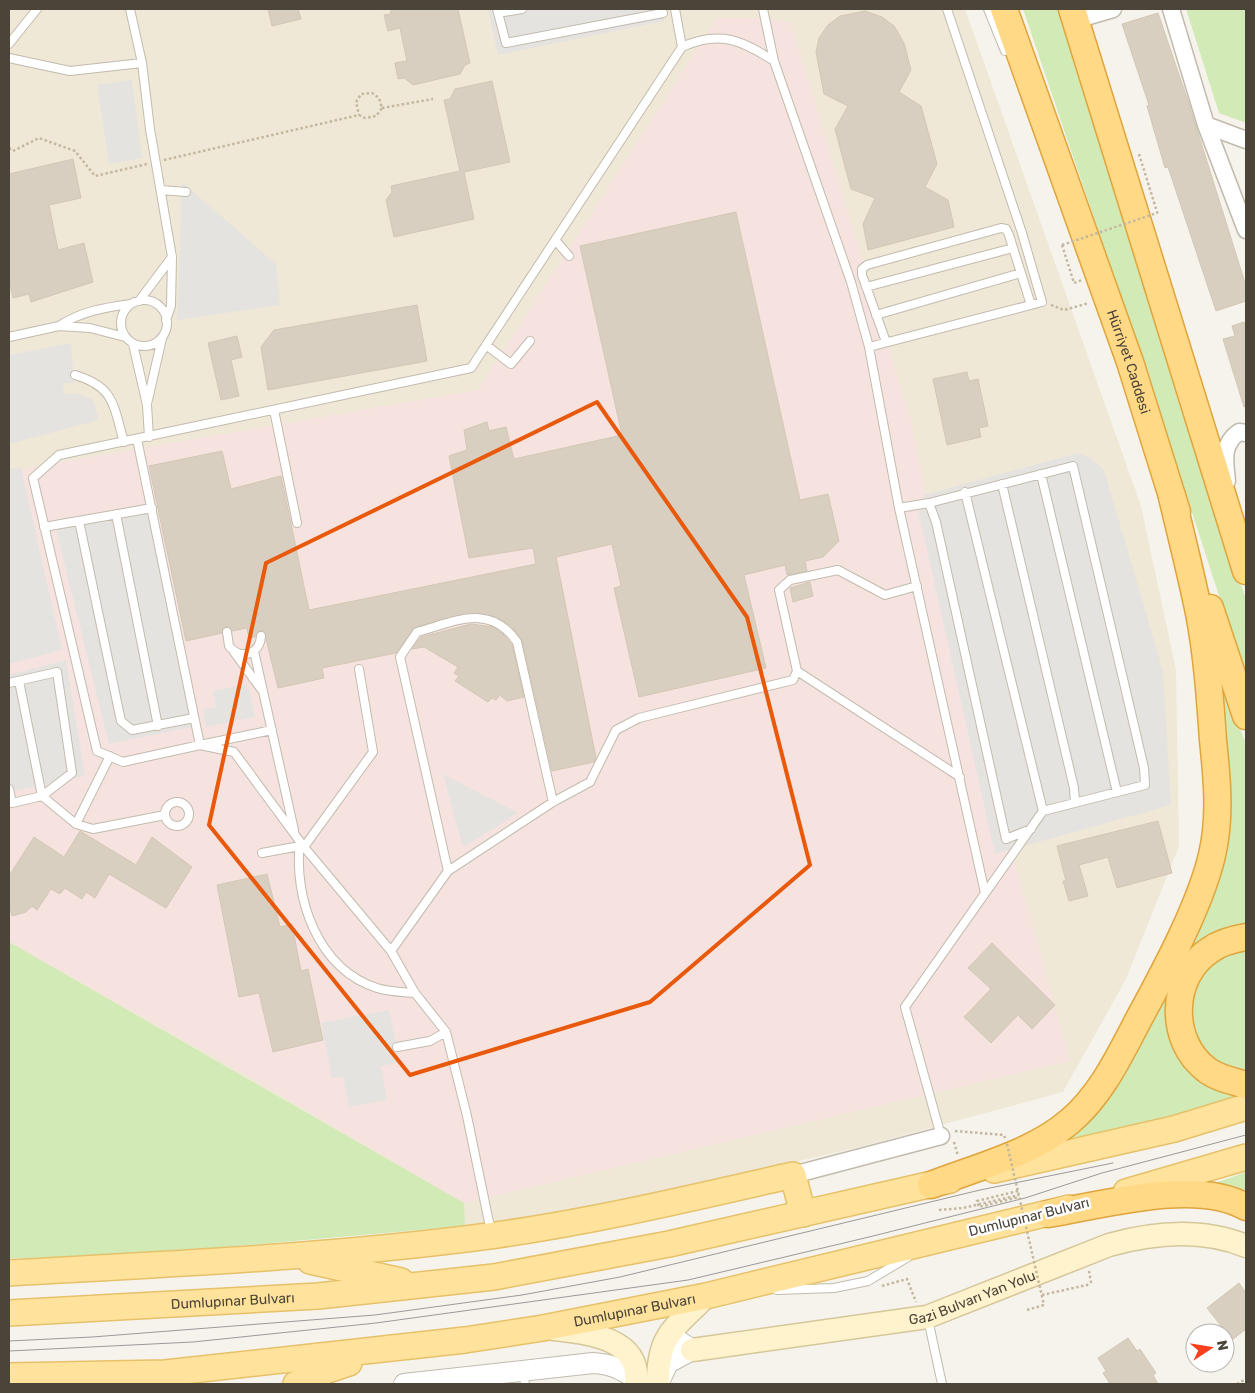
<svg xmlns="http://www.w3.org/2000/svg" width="1255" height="1393" font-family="Rubik,sans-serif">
	<rect width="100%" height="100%" fill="#f6f3ec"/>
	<!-- education -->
	<path fill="#efe8d6" d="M9,9h956l176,497 35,164 3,176 -53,133 -63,113 -207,56 -335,77 -56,1 -456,36z"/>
	<!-- medical -->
	<path fill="#f6e3e0" d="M717,18h49l25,5 121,402 50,247 108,389 -606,142 -237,-139 -218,-122v-471l469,-81z"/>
	<!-- green -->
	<path fill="#d2eab5" d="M1023,9h37l186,591v79l-92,-284z
		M1186,9h60v114l-27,-10z
		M1217,667l29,77v180h-7l-20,7 -47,96 74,69 -26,10 -167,41 142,-216z
		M9,942l455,261 1,23 -366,32h-90z
		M1246,947v132c-12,-7 -30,-14 -40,-23 -4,-4 -6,-13 -9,-18 -18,-41 8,-81 49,-91z
		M1246,1172v25l-39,-11z"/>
	<!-- parking -->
	<path fill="#e5e3e0" d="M488,9h174l2,12 -166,34z
		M132,80l10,78 -33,6 -12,-79z
		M182,182l94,82 4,41 -103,15z
		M71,343l3,40h-11l1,11h15l14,6 6,20 -90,24v-89z
		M1078,453l12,5 14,12 59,201 8,134 -176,49 -76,-340 5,-19z
		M21,467l41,183 -53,14v-195z
		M152,508l44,218 -87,18 -53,-214z
		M66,660l19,116 -76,16v-117z
		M248,684l7,33 -49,10 -3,-18 13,-2 -3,-16z
		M443,774l75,39 -55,35z
		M389,1010l11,52 -19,4 6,34 -38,7 -6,-31 -11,2 -11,-55z"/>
	<!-- building -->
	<path fill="#d8cfc1" stroke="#d3c7b4" d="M268,9h30l3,10 -29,7z
		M392,9h66l12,54 -5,2 -5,9 -47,11 -9,-7 -6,1 -3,-16 12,-2 -7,-33 -12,3 -4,-16 6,-1z
		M865,11l17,6 12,9 10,17 7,27 -12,22 22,14 16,58 -12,23 23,13 6,27 -86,23 -5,-26 12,-26 -24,-9 -16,-60 13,-23 -24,-12 -8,-42 3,-14 9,-13 12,-9z
		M1158,13l31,91 57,182v15l-30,10 -48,-144 -3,1 -18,-62 2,-1 -27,-81z
		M492,81l18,81 -46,10 10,47 -80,18 -8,-37 6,-8 -1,-6 69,-15 -16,-71 6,-1 5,-10z
		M73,159l8,39 -32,7 9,45 26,-7 9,39 -62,20 -2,-8 -16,4 -4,-18v-106z
		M736,212l64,288 28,-6 11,47 -16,16 -18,4 2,10 -20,4 -2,-10 -41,10 22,93 -127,29 -25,-109 7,-2 -9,-42 -56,13 40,201 -2,4 -42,9 -30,-131 -11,-14 -14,-9 -27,-4 -55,14 -19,26 -74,15 2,10 -46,10 -14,-57h-5l-4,6 -6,1 -2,-10 -15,3 -5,-5 -4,2 -1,5 -36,8 -37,-175 73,-15 9,38 50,-13 28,134 227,-46 -3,-16 -64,10 -20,-102 18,-6 -3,-20 23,-8 2,9 17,-4 8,32 108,-24 -42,-189z
		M417,305l10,56 -159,29 -7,-43 13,-17z
		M1244,322l2,7v78h-2l-21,-68 12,-3 -3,-10z
		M237,336l5,21 -11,3 8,36 -18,4 -13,-57z
		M967,372l2,9 9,-2 10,47 -9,2 2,9 -34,8 -14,-66z
		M810,582l3,14 -20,6 -3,-14z
		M471,624l22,3 10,7 9,11 12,52 -17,4 -7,-6 -4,5 -4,-2 -4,4 -33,-21 4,-5 -5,-3 4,-6 -34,-20 -12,2 9,-12z
		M1158,821l14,52 -55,15 -9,-31 -29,8 9,31 -19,5 -6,-20h3l-9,-35z
		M80,831l56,34 16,-28 40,30 -26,41 -57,-34 -14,24 -9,-6 -4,7 -17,-11 -5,6 -9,-5 -14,21 -5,-4 -6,6 -14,4 -3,-10v-30l25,-39 30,20z
		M267,874l13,53 12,-3 9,47 7,-2 15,71 -50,12 -14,-59 -20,4 -22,-112z
		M992,943l63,62 -23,24 -14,-14 -27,28 -27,-26 27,-28 -23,-21z
		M1239,1283l7,10v36l-14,11 -25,-32z
		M1128,1338l9,13 3,-2 16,24 -3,2 5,9h-48l-7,-11 3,-2 -8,-13z"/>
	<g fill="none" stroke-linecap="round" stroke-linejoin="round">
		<!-- service casing -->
		<g stroke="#c2bbae" stroke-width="10">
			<path id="service" d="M130,9l12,54 8,66 22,128 -1,49 -5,14
				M497,9l9,34 157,-30
				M763,9l11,52 77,221 18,65 30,161 86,385
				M988,9l17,42
				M498,13l24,-4
				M9,44l28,-35
				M682,47c37,-17 60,-7 92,14
				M9,58l61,13 72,-8
				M161,190l25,2
				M556,241l13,15
				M866,287l147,-39
				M121 323a23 23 0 1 1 46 0a23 23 0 1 1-46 0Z
				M139,301l33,-44
				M876,315l145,-42
				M59,326c23,-15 44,-18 71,-22
				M9,337l50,-11 31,2 35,9
				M886,342l-24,-67v-6l5,-4 134,-37 5,1 3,6 22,70
				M133,344l14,61 2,32
				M486,345l25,19 19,-23
				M869,347l173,-45 -20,-69 -75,-224
				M75,375c40,12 38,30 49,67
				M148,400l14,-62
				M274,410l23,113
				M137,439l63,306 72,-15
				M1041,474l76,318
				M1002,484l72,304 1,15
				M965,492l78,319
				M899,508l30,-5
				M116,514l42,212
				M79,521l42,200 11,9 62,-12
				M44,527l108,-19
				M917,586l-32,9 -47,-25 -48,10 -11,10 18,81 163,106
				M227,632l2,14c11,14 31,9 32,-10
				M254,651l40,179
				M234,652l27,37
				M19,681l23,115 34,28
				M9,683l48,-11 15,101 -30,23 -30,7 -3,-14
				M110,756l-34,68 17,5 72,-14
				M165 814a12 12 0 1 1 24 0a12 12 0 1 1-24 0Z
				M553,802l-36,-160c-27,-40 -63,-20 -100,-10l-17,25 48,214 105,-69 37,-20 26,-52 23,-12 154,-38 4,-9
				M300,842c-7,56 18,127 77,146 12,4 26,4 38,5
				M304,847l69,-95 -14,-83
				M262,853l38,-7
				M391,951l57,-80
				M397,1047l33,-6 16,-9
				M941,1136l-36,-129 138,-196 102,-26 -1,-17 -71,-302 -144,37 7,19 70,317 25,-10
				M491,1232l-24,-116 -21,-84 -31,-39 -24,-42 -87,-104 -70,-95 -34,-7 -77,17 -26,-11 -64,-273 26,-23 412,-87 211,-321 -7,-38
				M777,1290l57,-2 34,-7 40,-24
				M928,1319l14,65
				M523,1371l2,13"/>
		</g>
		<!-- minor casing -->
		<g stroke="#c2bbae" stroke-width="19">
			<path id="minor" d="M1171,9l35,116 40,105
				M1075,20l38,-11
				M1206,125l40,15
				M1227,481c-2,-20 -6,-36 12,-49l7,1
				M793,1175l148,-39"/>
		</g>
		<!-- tertiary casing -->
		<g stroke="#c2bbae" stroke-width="22">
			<path id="tertiary" d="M404,1384l189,-21c18,1 29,6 44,17
				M658,1384l10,-21 24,-13 -23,-16"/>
		</g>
		<!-- secondary casing -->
		<g stroke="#d6c79b" stroke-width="25">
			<g id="secondary">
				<path d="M554,1329c33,4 87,8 82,55"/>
				<path id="s1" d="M692,1350l235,-33 182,-72c46,-13 93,-17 137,1"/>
				<path d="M658,1384c0,-50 15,-54 48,-88"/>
			</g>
		</g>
		<!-- primary casing -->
		<g stroke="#e6c16a" stroke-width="28">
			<g id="primary">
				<path d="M994,1170l180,-41 72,-22"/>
				<path d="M1126,1192l120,-35"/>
				<path d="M310,1261l91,20"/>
				<path d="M9,1273c160,-9 321,-16 480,-37 102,-14 203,-38 304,-61l10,39"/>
				<path id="s2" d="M9,1313l309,-17 176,-19 175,-33 281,-64"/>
				<path id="s3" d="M9,1376l156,-3 300,-33 78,-12 163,-32 363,-88"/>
				<path d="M296,1384l29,-13 24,-8"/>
			</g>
		</g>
		<!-- trunk casing -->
		<g stroke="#e0a43c" stroke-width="29">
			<g id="trunk">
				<path id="s4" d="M1004,9l126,353 47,150"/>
				<path d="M1072,9l174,562"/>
				<path d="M1210,608l36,108"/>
				<path d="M1246,937c-12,2 -25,5 -36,13 -40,26 -42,91 -3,120 10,8 26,11 39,15"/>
				<path d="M931,1185c46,-18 100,-31 138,-63 34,-28 53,-72 73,-109 24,-44 59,-110 70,-158 9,-38 5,-77 1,-115 -3,-42 -6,-86 -14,-127 -8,-39 -18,-78 -27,-116"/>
				<path d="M1048,1214c55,-9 148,-36 198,-7"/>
			</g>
		</g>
		<!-- path -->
		<path stroke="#c4b79f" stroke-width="2.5" stroke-dasharray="2.5 2.5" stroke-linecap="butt" d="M382,108l51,-9
			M9,148l4,3 26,-13 36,13 20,25 52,-12
			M1139,154l19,61
			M164,160l195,-45 6,3 11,-2 6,-8 -3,-10 -7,-5 -11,1 -5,8 3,13
			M1062,245l12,38 8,-3
			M1051,305l13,5 25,-7
			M955,1131l49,4 1,3
			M954,1142l4,14
			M1018,1191l-41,10 2,6 40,-10
			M939,1210l24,-2 56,-13
			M882,1286l25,-7 9,23
			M1042,1295l45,-10 4,-3 -2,-11
			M1027,1310l17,-5
			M1237,1384l9,-5"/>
		<!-- service -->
		<use href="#service" stroke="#fff" stroke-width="8"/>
		<!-- minor -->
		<use href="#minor" stroke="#fff" stroke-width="16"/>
		<!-- tertiary -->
		<use href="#tertiary" stroke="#fff" stroke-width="20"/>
		<!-- secondary -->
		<use href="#secondary" stroke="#fff3cd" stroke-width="22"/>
		<!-- primary -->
		<use href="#primary" stroke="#ffe39c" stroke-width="25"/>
		<!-- trunk -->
		<use href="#trunk" stroke="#ffd985" stroke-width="26"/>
		<!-- tram -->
		<path stroke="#9a9a9a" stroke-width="1" d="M9,1341l83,-4 283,-22 147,-20 98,-18 360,-87 133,-27
			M9,1351l184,-9 183,-19 312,-43 181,-43 156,-39 77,-25 144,-38"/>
		<!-- path-bridge -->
		<path stroke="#c4b79f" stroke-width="2.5" stroke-dasharray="2.5 2.5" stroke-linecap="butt" d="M1062,245l92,-31
			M1007,1144l37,161"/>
	</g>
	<!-- marked area -->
	<path fill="none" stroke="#e8590c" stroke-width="4" stroke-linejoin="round" d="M597,402l150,215 63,248 -160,137 -240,73 -201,-250 57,-262z"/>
	<g text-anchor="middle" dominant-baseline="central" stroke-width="5" stroke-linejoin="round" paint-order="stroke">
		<!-- street labels -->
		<g font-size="14" fill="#4b4439" stroke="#fff">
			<text stroke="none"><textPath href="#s4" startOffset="374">Hürriyet Caddesi</textPath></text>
			<text transform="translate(1029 1217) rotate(-14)">Dumlupınar Bulvarı</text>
			<text stroke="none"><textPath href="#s1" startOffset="286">Gazi Bulvarı Yan Yolu</textPath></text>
			<text stroke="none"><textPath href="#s2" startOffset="224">Dumlupınar Bulvarı</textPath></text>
			<text stroke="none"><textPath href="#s3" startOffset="630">Dumlupınar Bulvarı</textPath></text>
		</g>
	</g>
	<!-- border -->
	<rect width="1255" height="1393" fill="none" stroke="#4b4439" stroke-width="20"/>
	<!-- north arrow -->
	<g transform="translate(1210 1348) rotate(78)"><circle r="24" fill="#ffffff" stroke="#b7b4b0"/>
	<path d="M0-4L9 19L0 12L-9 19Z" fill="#fc3f1d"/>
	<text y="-8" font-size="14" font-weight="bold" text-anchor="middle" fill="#4b4439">N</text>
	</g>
</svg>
